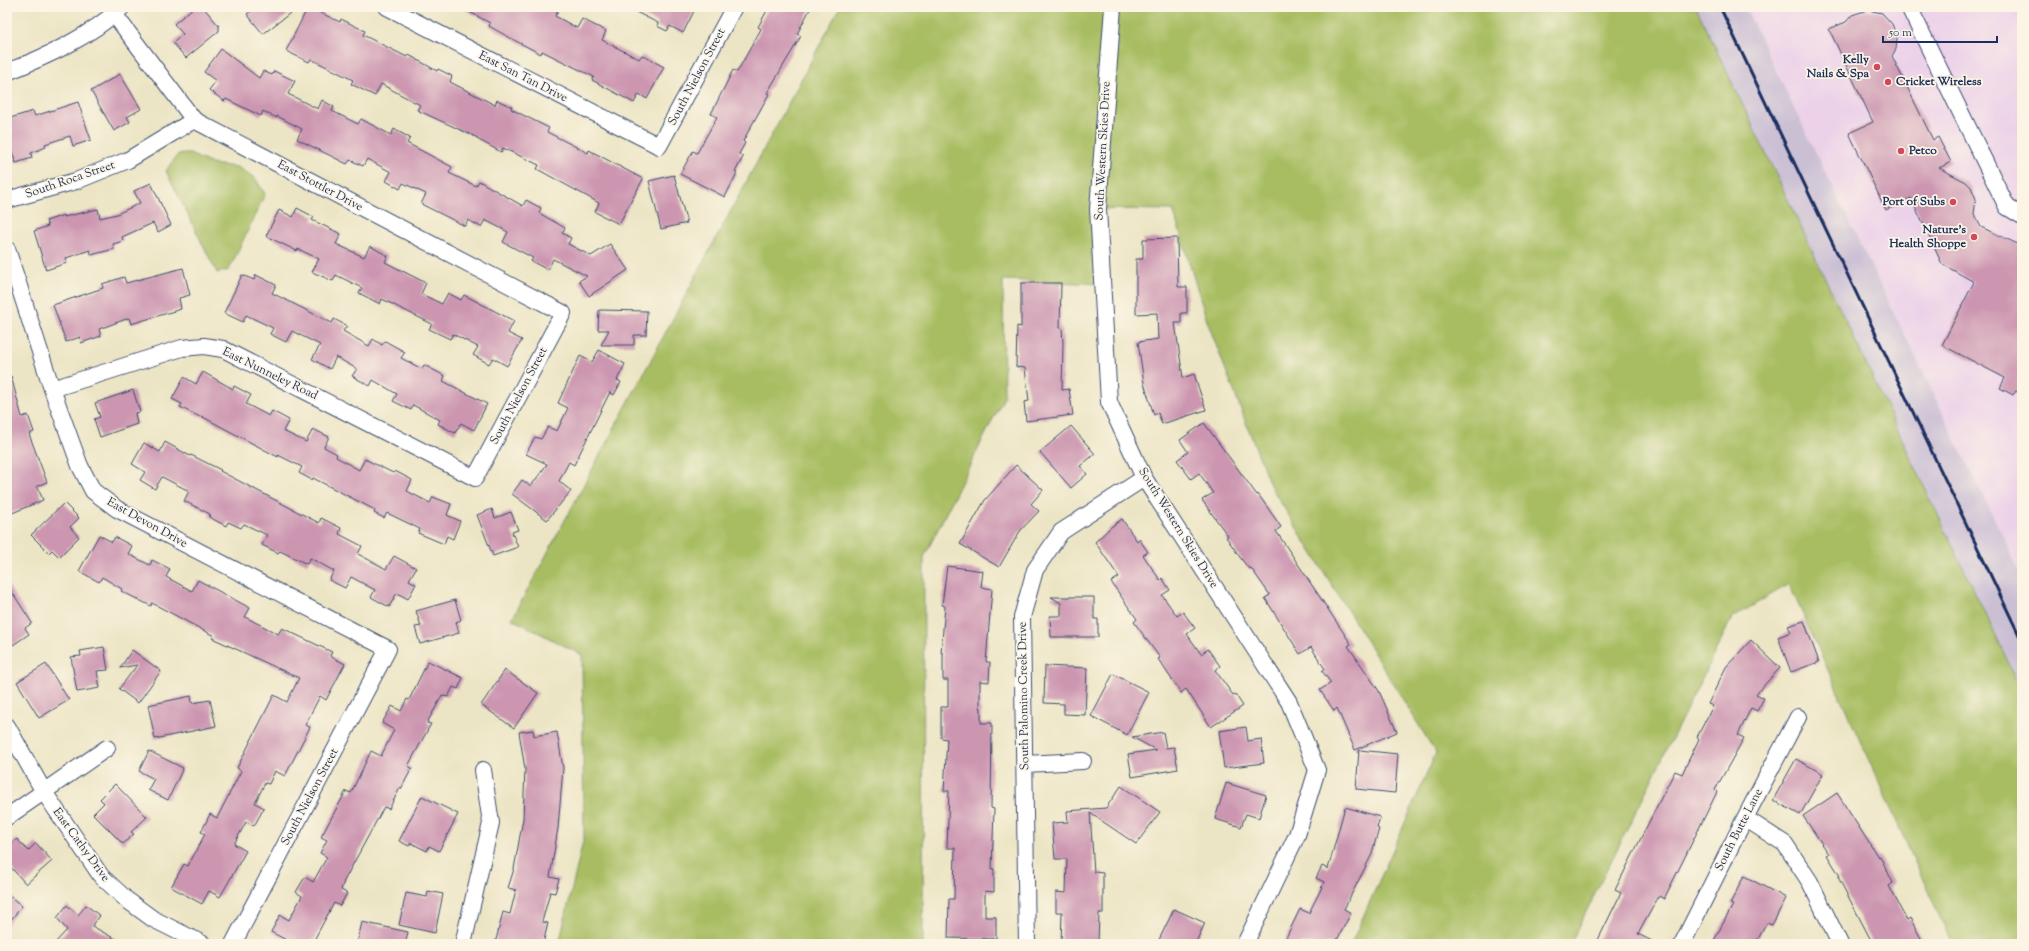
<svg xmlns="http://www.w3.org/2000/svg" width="2029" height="951" font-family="'Sorts Mill Goudy',serif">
	<rect width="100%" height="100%" fill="#fcf5e5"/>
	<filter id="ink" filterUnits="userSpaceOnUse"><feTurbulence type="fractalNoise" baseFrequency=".025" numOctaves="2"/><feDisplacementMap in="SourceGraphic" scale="8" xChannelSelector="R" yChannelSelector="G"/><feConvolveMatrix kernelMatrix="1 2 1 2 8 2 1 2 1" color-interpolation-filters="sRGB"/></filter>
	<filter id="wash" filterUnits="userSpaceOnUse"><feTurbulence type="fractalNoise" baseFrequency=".012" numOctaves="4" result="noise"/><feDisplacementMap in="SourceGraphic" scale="16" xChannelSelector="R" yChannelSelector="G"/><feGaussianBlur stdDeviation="0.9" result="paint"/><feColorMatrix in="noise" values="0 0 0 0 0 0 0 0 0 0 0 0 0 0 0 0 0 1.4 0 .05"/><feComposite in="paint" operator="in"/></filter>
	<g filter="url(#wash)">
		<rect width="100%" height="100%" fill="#ece5c5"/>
		<!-- built -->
		<path fill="#ecd1e9" d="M1745,7h277v571l-18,-39z"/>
		<!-- industrial -->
		<path fill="#cbbfd4" d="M1696,7h49l259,532 18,39v113z"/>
		<!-- green -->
		<path fill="#a8bd62" stroke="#627660" d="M840,7h856l326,684v253h-70l-163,-360 -57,34 -162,326h-219l85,-191 -166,-268 -63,-164 -34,-111 -75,-1 4,75 -99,-4 1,117 -80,160 -1,387h-364l25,-107 -2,-182 -70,-36z
			M178,154h12l22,10 25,3 18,11 10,16 -36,76 -12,3 -51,-102z"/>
		<g id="blocks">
			<!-- building -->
			<path fill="#cc96b1" d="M194,7h9l16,19v5l-33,27 -13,-15 10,-9 -9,-10z
				M256,7h42l-35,27 -16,-20z
				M308,7l32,15 1,-3 24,12 -2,4 44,22 2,-2 28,16 1,-2 14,7 -2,6 45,23 2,-5 15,7 -1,2 38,19 -2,4 41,21 1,-3 54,29 -24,45 -24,-12 4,-9 -62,-34 2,-4 -36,-17 -2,4 -24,-13 1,-1 -61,-28 3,-5 -39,-21 -6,12 -24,-12 2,-4 -42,-21 -2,3 -23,-11z
				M460,7h90l8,4 -3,5 22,12 5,-9 24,12 -4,9 37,19 3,-4 22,12 -17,32 -8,-5 -5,9 -42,-23 2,-3 -52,-26 -1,3 -29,-15 -23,-13 1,-3z
				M626,7h60l8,4 -11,22 -13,-7 -3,5 -10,-5 1,-3z
				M769,7h42l-14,27 4,2 -34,57 2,1 -26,47 2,2 -6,11 4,3 -8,15 2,1 -12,24 -45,-23 13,-23 4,2 20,-36 -6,-3 22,-44 4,2 24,-43 -3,-2z
				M1868,10l14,3 10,11 5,14 -1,11 -4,7 41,84 5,-3 13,25 -12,6 27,14 5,5 5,12 -2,15 7,13 41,19v149l-6,-4 -3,4 -13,-7 5,-10 -63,-33 32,-63 -32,-18 -31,-66 -25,12 -37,-77 24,-11 -44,-93 17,-7 6,-7z
				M221,49l38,29 4,-7 9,4 2,-4 21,10 -7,13 30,15 4,-9 12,7 -2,4 26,13 3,-5 30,16 3,-6 16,9 -3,5 45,24 -3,6 27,13 3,-5 44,25 3,-6 15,8 -2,5 26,15 -3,5 9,5 -3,6 23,12 19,-12 18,26 -39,26 -10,-15 8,-5 -34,-17 -5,11 -17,-9 2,-3 -30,-16 5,-10 -23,-12 -4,7 -13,-7 -3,6 -44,-22 5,-10 -23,-11 -3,6 -14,-8 5,-9 -24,-13 -4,7 -13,-6 -3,4 -50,-25 5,-10 -25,-13v2l-14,-7 -2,5 -35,-17 -2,2 -15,-11 7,-9 -12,-9z
				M120,74l21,35 -14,8 3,5 -16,9 -23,-40z
				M78,102l13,38 -18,6 -3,-10 -25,8 1,3 -15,6 1,5 -16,5 -9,-25v-19l26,-8 2,5z
				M674,175l13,48 -26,6 -12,-48z
				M151,183l20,42 -13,7 -5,-9 -31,14 1,4 -10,3 1,5 -23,6 -1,-5 -24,8 1,5 -21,7 -12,-39 14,-5 -2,-5 18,-6v2l34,-8 2,9 17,-4 23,-11 -6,-12z
				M297,208l17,9 -2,3 29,14 -5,10 28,13 6,-11 18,10 -3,6 41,21 -5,11 21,10 6,-11 13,7 3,-5 50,26 -6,12 14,7 -15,26 -14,-8 -4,6 -16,-9 5,-8 -25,-13 -3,5 -21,-10 3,-5 -50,-25 -2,5 -21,-11 3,-5 -26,-13 -3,6 -21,-9 7,-13 -21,-10 -1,2 -31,-15 13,-26 14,7z
				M1177,238l1,49h9v26h-6v10h-6l8,55 11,-4 12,36 -44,14 -4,-11 -4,2 -10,-32 -6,-41 20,-3 -1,-26 -21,1v-55h7v-20z
				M183,268l7,27 -11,3 2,11 -50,15 -2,-6 -30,11 2,7 -20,7 -1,-6 -14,5 -13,-37 50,-17 -1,-4 22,-7 2,6z
				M242,275l12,5 2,-5 20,10 -4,8 60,30 2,-4 13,7 -4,5 26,15 4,-7 9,6 3,-4 20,11 -4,6 21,11 2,-4 21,11 -2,5 44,23 -13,26 -13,-7 -6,10 -17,-9 2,-4 -27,-15 -2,5 -18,-9 4,-7 -24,-14 -3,6 -18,-10 5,-7 -21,-12 -6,12 -18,-10 8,-14 -28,-14 -6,11 -16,-8 3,-6 -27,-13 -3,7 -19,-9z
				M1021,283h40l-1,45h2l1,15 -1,47 7,-1 4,26 -47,6 -2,-19 5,-1 -4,-33 -9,-1 1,-41 4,1z
				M599,310l48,1 -1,24h-12v10h-33l8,-15h-11z
				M599,350l26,14 -8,16 4,2 -7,13 -4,-3 -36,73 -5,-3 -10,19 12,10 -24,29 -35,-26 10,-14 9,6 16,-22 -21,-10 9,-17 6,2 7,-12 9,4 11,-23 -10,-5 22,-47 12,6z
				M203,372l30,17 1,-3 17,9 -5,9 23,12 3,-5 17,9 -6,11 23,11 7,-13 16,8 -5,10 13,7 -1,3 23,13 6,-11 28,14 2,-2 17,9 -5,11 23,12 3,-6 18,7 -4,11 13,6 -7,18 -6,-3 -3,8 -26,-11 2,-4 -33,-16 -3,5 -10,-5 1,-3 -62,-32 -1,2 -13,-7 3,-6 -24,-12v2l-77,-41 -1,1 -20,-10 2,-3 -10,-5 12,-22 12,7z
				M11,376l11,41 6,-2 6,17 -5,2 18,48 -10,4 6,14 -33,14 -3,-6v-131z
				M133,390l7,22 -5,1 2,11 -37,13 -6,-18 6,-2 -5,-14z
				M1204,423l53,72 1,-1 23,33 -5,4 75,113 -3,2 31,45 18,41 -42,18 -18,-42 -3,3 -14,-21 11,-7 -9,-12 3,-2 -14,-22 -11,7 -35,-56 5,-3 -19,-27 -2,1 -10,-13 -13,-19 2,-1 -26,-36 11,-7 -14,-20 -8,6 -14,-19 11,-8 -8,-12z
				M1071,426l24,28 -15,12 7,8 -16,14 -31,-36z
				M165,442l25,14 1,-1 30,15 -1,1 99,52 2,-5 20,10 -2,6 23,12 -4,8 28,15 8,-13 22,12 -7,12 7,4 -8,15 -11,-6 -8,14 -18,-10 4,-7 -24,-13 -6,11 -16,-8 5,-9 -24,-13 -3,6 -27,-13 -2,2 -16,-8 5,-10 -23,-11 -3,4 -13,-6 -2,4 -17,-9 1,-3 -26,-13 5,-10 -27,-14 -7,12 -15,-9 5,-8 -13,-8 12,-21 16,9z
				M1016,465l27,25 -12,14 8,7 -19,20 -21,36 -39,-23 25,-44z
				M64,503l15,15 -9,9 9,10 -20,20 -7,-7 -3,3 -18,-18z
				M492,509l3,9 16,-6 7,18 -6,2 6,15 -25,9 -16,-41z
				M1122,519l15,22 2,-2 9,13 -5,3 17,25 2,-2 8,12 -8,5 15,21 6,-4 12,16 -8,6 14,20 7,-5 12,17 -5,4 18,25 2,-1 8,12 -32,21 -25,-38 -5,4 -23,-34 2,-1 -26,-36 3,-3 -26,-37 8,-5 -24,-35 16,-15z
				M99,535l13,7 3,-5 17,9 -4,8 22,11 2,-5 18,9 -4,8 26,14 6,-11 52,28 -5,9 33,17 4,-6 50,24 -2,4 15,8 -19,36 -6,-4 -15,29 5,2 -25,49 -10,-5 -6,13 -4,-1 -10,20 9,5 -10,18 -8,-4 -12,22 12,7 -26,46 -11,-6 -7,13 -31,-17 13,-23 4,2 17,-32 -4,-2 9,-18 7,4 24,-47 -4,-3 37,-73 13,7 12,-24 -87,-40 2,-2 -62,-33 -1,3 -30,-15 1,-2 -20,-12 -3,5 -20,-11z
				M947,566l36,5 -2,16 11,2 -6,73h4l-1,20 -9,-1v27h1v15h11l-1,85 3,1 -2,60h2v23l-9,-1v26h11v22l-48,-1 1,-39h5l1,-51h-8l2,-57h-5l3,-52 -6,-1v-31h7v-27h-5v-27h-2l4,-47 -3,-1z
				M7,584l25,39 -7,5 4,6 -16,11 -6,-9z
				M1051,597h43v22h4v18h-47l-1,-21h11v-13z
				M455,600l6,20 -5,2 3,11 -39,11 -5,-17 6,-1 -5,-15z
				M1804,621l15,41 -28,10 -13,-35 13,-5 -3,-6z
				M1751,640l29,28 -24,26 8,4 -7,13 -6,-3 -13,27 6,3 -29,52 2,2 -53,107 -5,-3 -21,38 20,10h-62l25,-51 -6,-3 44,-88 16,-31 7,3 17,-35 -2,-2 16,-31 -5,-2 18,-37z
				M104,647l4,23 -11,1 3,17 -23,4 -6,-35 10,-1 -1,-5z
				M132,650l29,21 -23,32 -19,-14 18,-24 -17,3z
				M428,661l35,17 -5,11 -5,-2 -5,10 -6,-2 -4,8 -11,20 4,1 -23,42 4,2 -11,21 -1,-1 -11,21 -5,-2 -40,74 -3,9 6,3 -7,13 -6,-3 -20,37 -2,-1 -3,5h-15l-23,-12 9,-17 9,5 13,-24 -6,-4 9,-15 8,5 14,-25 -7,-4 7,-13 -6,-3 25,-46 5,2 20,-42 10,5 13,-26 -12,-7 10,-17 9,5 6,-12 2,1z
				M46,664l23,36 -30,18 -22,-36z
				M1045,666l42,2 -2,47 -21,-1v-10l-20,-1z
				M505,670l33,23 -24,35 -33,-23z
				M1113,674l36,18 -22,43 -36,-19z
				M191,696l1,7 18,-3 6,26 -61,13 -7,-34z
				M1246,727l2,14 13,-2 3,24 -40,5 -5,-37z
				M533,730l1,6 23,-4 6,36 -5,60 -8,49 9,2 -4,14 -5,-1 -8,30 6,1 -5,21h-48l8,-32 7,2 6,-24 -8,-2 6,-19 9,-50 2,-50 -6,-37z
				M1163,732l3,16 8,-1 4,22 -46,8 -4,-23 28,-4 -24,-13z
				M1359,750l39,4 -3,39 -39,-4z
				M149,751l34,17 -15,32 -20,-10 6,-11 -15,-8z
				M1796,759l27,15 -23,41 -27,-15z
				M1226,783l40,12 -7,23 -13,-4 -5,13 -26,-8z
				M115,784l32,33 -16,15 3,2 -11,10 -30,-30 11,-11 -4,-4z
				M1121,786l39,26 -24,32 -46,-31 4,59 9,1v40h-4l-1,31h-37l1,-32h-6v-20l10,1 1,-34h-12l-3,-36 16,-1 -1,-11 39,-3z
				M1837,793l41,64 2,-1 13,27 -4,3 18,34 3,-2 14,26h-51l-35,-67 2,-1 -13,-21 2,-1 -26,-38z
				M422,796l36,18 -19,37 -10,-5 -2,5 -16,-8 -2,3 -10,-5z
				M1345,807l35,10 -3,11 2,1 -8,27 -27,53 7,4 -16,31h-52l17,-35 9,4 11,-22 4,-9 -8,-4 6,-12 6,3z
				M17,839l11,12 8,-8 16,18 -26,23 -19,-21v-15z
				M1744,876l42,22 -14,27 -5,-2 -12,21h-43l21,-39 -3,-1z
				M428,891l15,3 -8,39 -36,-8 7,-32 21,4z
				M7,894l15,12 -15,19z
				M67,905l11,10 8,-10 14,11 -8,10 32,18h-70l13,-14 -10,-12z
				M1174,909l31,14 -10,21h-38z
				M362,922l46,10 -3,12h-48z"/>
		</g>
	</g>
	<g filter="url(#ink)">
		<use href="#blocks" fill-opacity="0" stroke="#3a4a6d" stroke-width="1"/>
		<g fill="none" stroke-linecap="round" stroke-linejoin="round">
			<!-- minor casing -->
			<g stroke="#3a4a6d" stroke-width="18">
				<path id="minor" d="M387,7l272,139 75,-139
					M1113,7l-15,202 11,193 35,76 145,224 28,68 -20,65 -52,109
					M1909,7l98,200 15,9
					M7,72c41,-16 82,-35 115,-65
					M7,200l69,-19 52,-21 66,-40
					M7,249l45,140 28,77 13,25 24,18 271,140 -155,295
					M52,389l130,-41 22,-2 19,3 252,129 88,-165 -369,-193 -80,-106
					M7,726l37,66 57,84 26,24 26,19 50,25
					M1025,764l58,-3
					M7,817l100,-69
					M1745,818l40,26 25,38 30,62
					M463,944l28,-121 -8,-53
					M1027,944l-5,-327 13,-47 26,-38 83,-54
					M1682,944l63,-126 53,-101"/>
			</g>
			<!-- minor -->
			<use href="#minor" stroke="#fff" stroke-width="16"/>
			<!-- rail -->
			<path stroke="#1b2f5e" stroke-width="3" d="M1720,7l302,634"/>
		</g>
	</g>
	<!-- markers -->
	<g fill="#d1495b" stroke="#fcf5e5" stroke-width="1.5">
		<circle cx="1877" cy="67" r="4"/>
		<circle cx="1888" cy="82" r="4"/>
		<circle cx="1901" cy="151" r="4"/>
		<circle cx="1953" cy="202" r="4"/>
		<circle cx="1974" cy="237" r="4"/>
	</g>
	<g text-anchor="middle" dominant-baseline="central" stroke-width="3.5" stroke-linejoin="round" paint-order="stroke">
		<!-- poi labels -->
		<g font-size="12" font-weight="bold" fill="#1b2f5e" stroke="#fcf5e5" text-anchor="end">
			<text x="1869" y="60">Kelly<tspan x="1869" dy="14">Nails &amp; Spa</tspan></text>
			<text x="1896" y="82" text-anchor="start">Cricket Wireless</text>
			<text x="1909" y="151" text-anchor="start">Petco</text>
			<text x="1945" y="202">Port of Subs</text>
			<text x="1966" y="230">Nature's<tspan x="1966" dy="14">Health Shoppe</tspan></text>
		</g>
		<!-- street labels -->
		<g font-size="12" fill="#1b2f5e" stroke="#fcf5e5">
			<text transform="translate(523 77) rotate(27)">East San Tan Drive</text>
			<text transform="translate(697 77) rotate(-62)">South Nielson Street</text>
			<text transform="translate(1103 151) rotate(-87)">South Western Skies Drive</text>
			<text transform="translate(70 180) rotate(-19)">South Roca Street</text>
			<text transform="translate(320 186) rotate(28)">East Stottler Drive</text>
			<text transform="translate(270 374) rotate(26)">East Nunneley Road</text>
			<text transform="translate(519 396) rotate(-62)">South Nielson Street</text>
			<text transform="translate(147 523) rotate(29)">East Devon Drive</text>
			<text transform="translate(1178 528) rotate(58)">South Western Skies Drive</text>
			<text transform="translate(1024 696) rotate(-91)">South Palomino Creek Drive</text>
			<text transform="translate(310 797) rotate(-62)">South Nielson Street</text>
			<text transform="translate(1739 830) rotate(-63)">South Butte Lane</text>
			<text transform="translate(81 845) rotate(54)">East Cathy Drive</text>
		</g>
	</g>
	<!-- margin -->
	<rect width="2029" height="951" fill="none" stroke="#fcf5e5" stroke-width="24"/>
	<!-- scale -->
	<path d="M1883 36v6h114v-6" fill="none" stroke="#1b2f5e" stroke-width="2"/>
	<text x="1889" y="36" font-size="12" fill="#1b2f5e" stroke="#fcf5e5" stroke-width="3" paint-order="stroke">50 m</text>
</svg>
